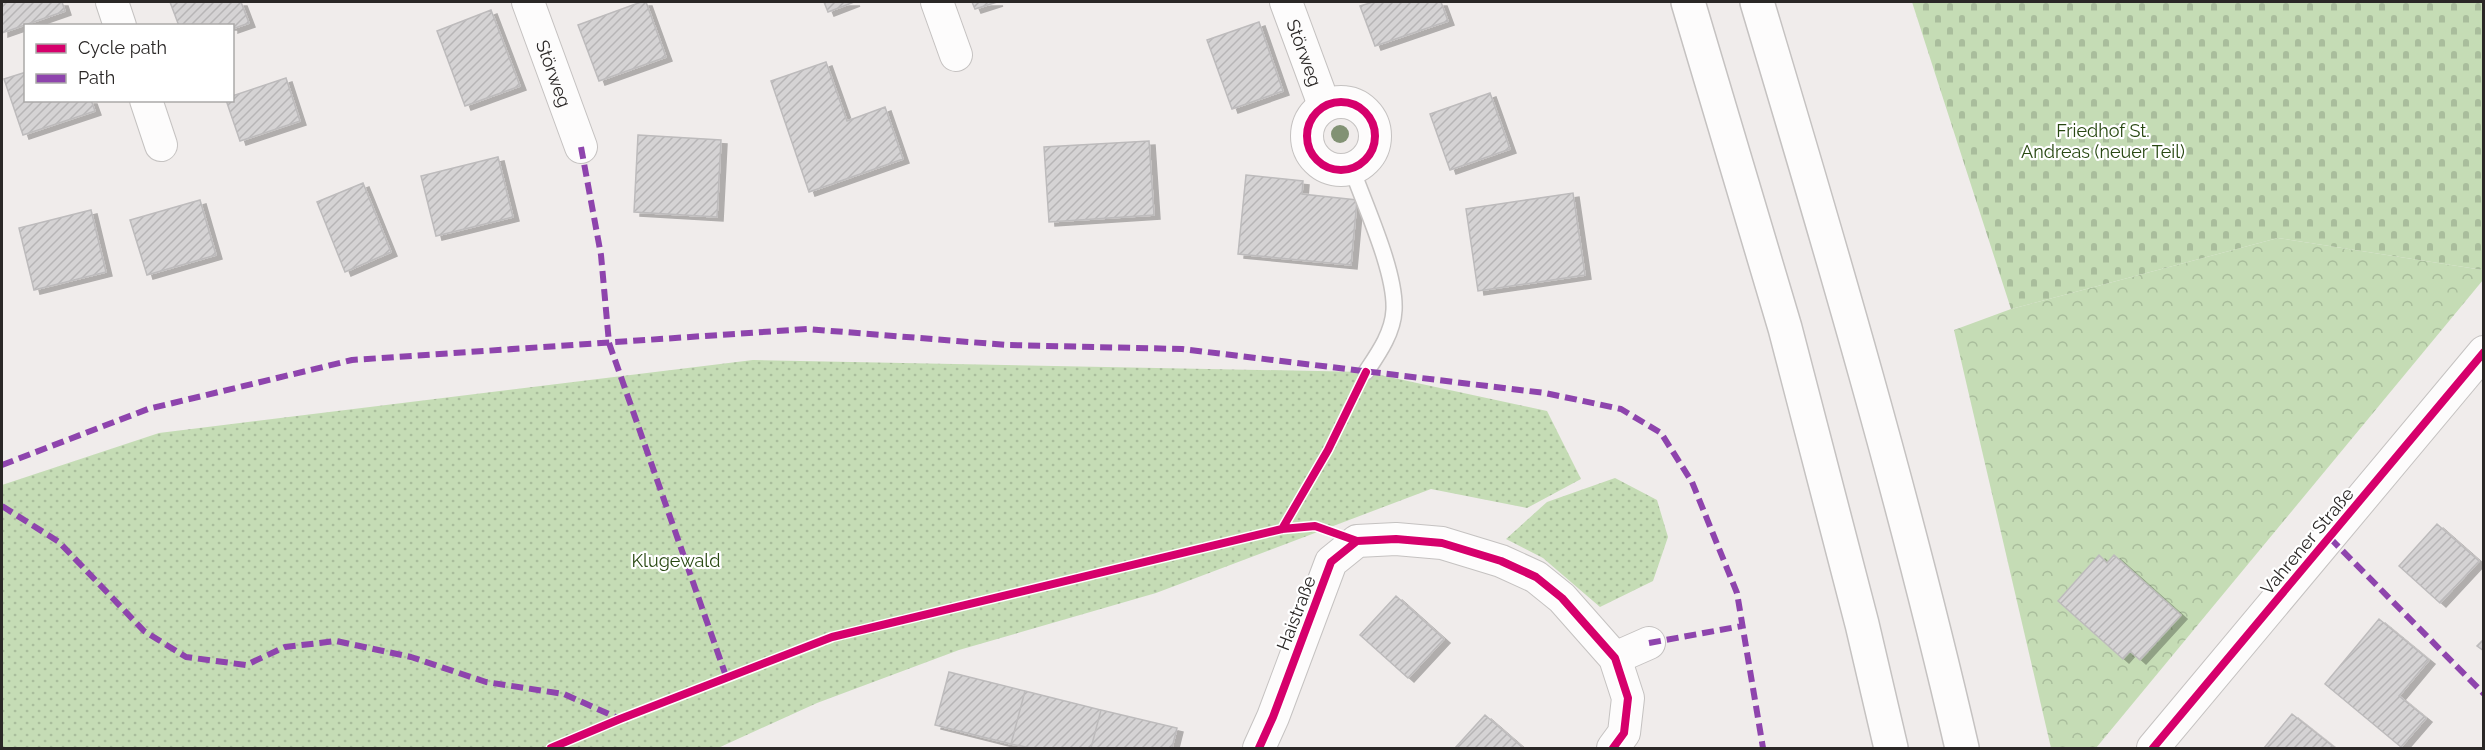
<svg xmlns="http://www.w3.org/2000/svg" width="2485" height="750" font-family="Raleway,sans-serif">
	<defs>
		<pattern id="grass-dots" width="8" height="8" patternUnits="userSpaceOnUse" patternTransform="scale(1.5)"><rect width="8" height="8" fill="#c5dcb5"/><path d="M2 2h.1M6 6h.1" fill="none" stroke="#a9bd9c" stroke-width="1.8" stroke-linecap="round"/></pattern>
		<pattern id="forest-crowns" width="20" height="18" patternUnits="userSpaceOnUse" patternTransform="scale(1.5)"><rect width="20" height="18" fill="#c5dcb5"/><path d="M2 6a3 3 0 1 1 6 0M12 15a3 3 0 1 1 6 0" fill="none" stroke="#a9bd9c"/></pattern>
		<pattern id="cemetery-stones" width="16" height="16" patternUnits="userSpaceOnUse" patternTransform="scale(1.5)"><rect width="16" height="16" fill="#c5dcb5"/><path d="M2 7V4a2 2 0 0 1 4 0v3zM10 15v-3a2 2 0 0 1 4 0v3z" fill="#a9bd9c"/></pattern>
		<pattern id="building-hatch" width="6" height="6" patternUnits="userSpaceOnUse" patternTransform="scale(1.5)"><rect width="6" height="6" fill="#d5d3d4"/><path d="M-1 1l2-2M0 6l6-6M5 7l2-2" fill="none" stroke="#b7b5b6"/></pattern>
		<filter id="shadow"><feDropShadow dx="6" dy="4" stdDeviation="0" flood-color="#0004"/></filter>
	</defs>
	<rect width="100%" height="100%" fill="#f0eceb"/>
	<!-- grass -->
	<path fill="url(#grass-dots)" d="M753,360l613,12 181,39 34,68 -54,29 -96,-19 -275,104 -197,57 -142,53 -99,45h-716v-263l157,-52z
		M1615,478l42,22 11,37 -15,44 -53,26 -57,-49 -37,-19 41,-37z"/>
	<!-- forest -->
	<path fill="url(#forest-crowns)" d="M2278,238l205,32v10l-387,468h-45l-97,-418 57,-21z"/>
	<!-- cemetery -->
	<path fill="url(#cemetery-stones)" d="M1912,2h571v268l-205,-32 -267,71z"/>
	<!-- building -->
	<path fill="url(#building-hatch)" stroke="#bdbbbc" stroke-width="1.5" filter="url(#shadow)" d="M2,2h60l3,9 -63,22z
		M170,2h71l8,21 -17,6v-3h-53z
		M641,2h5l20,55 -67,24 -21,-56z
		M824,2h30l-26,10z
		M972,2h25l-22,7z
		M1373,2h68l7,19 -73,25 -15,-40z
		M491,10l29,76 -55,20 -28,-75z
		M1259,22l24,69 -51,18 -25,-69z
		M826,62l21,59 38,-14 18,52 -94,33 -38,-111z
		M26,72v28h65l4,11 -72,24 -19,-56z
		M286,78l14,43 -60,20 -14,-41h6v-4z
		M1490,93l20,56 -60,21 -20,-56z
		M638,135l83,5 -4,77 -83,-5z
		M1149,141l5,74 -105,7 -5,-75z
		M498,157l15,60 -77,19 -15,-60z
		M1246,175l57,6 -1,13 55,6 -6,65 -113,-11z
		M363,183l28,69 -46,20 -28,-70z
		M1573,193l12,82 -107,16 -12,-82z
		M200,200l16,55 -69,20 -17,-55z
		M91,210l15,62 -72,18 -15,-62z
		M2437,524l42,37 -39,42 -41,-37z
		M2099,555l8,8 7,-8 67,60 -41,45 -10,-9 -7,8 -65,-58z
		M1396,596l48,43 -36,39 -48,-43z
		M2379,619l50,41 -30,36 27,22 -25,29 -76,-63z
		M2484,639v12l-7,-5z
		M949,672l76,19 -14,53 -76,-19z
		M1025,691l76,19 -10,38h-60l-20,-4z
		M1101,710l76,18 -5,20h-81z
		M2292,714l43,34h-71z
		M1485,715l38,33h-68z"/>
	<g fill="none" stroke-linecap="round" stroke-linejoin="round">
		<!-- lane casing -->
		<g stroke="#c5c2c1" stroke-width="18">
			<path id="lane" d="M1352,169c13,37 44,103 42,141 -1,23 -16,44 -28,62"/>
		</g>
		<!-- street casing -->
		<g stroke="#c5c2c1" stroke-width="34">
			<g id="street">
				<path d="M112,2l8,24"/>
				<path id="s1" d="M528,2l53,145"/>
				<path d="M937,2l19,53"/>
				<path id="s2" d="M1286,2l38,103"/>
				<path d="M146,100l15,45"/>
				<circle cx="1341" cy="136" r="34"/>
				<path d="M1615,658l34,-15"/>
				<path d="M1259,748l14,-31 58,-155 26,-21 39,-2 46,4 59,18 35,16 26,21 53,60 13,40 -4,35 -11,15"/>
				<path d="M2153,748l331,-396"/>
			</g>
		</g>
		<!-- highway casing -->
		<g stroke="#c5c2c1" stroke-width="36">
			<path id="highway" d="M1688,2l97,326 77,296 29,124
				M1757,2c74,247 147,495 205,746"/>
		</g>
		<!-- lane -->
		<use href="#lane" stroke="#fdfcfc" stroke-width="15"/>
		<!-- street -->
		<use href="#street" stroke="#fdfcfc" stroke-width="32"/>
		<!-- highway -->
		<use href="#highway" stroke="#fdfcfc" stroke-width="33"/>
		<!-- quiet -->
		<path stroke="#8e44ad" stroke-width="6" stroke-dasharray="12 6" stroke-linecap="butt" d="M581,147l20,108 8,88 118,336
			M2,465l146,-56 204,-49 455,-31 200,16 175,4 363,44 76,16 40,24 31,49 45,111 26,155
			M2,506l57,36 85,89 42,26 60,8 39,-18 51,-6 75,16 75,25 78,12 56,25
			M2330,538l154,156
			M1649,643l93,-17"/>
		<!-- cycleway casing -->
		<g stroke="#fff" stroke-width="11">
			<path id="cycleway" d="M1307 136a34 34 0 1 1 68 0a34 34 0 1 1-68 0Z
				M1282,529l46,-79 38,-78
				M551,748l69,-29 212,-82 450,-108 33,-3 42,15
				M1259,748l14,-31 58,-155 26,-21 39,-2 46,4 59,18 35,16 26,21 53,60 13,40 -4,35 -11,15
				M2153,748l331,-396"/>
		</g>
		<!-- cycleway -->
		<use href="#cycleway" stroke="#d6006c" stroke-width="8"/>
	</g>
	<!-- trees -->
	<circle fill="#829274" cx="1340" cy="134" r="9"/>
	<g text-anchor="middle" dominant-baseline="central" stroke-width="4.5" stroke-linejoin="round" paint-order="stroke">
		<!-- street labels -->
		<g font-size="18" fill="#2a2726" stroke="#fff">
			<text stroke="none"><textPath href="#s2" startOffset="54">Störweg</textPath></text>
			<text stroke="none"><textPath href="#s1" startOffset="76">Störweg</textPath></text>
			<text transform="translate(2307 541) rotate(-50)">Vahrener Straße</text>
			<text transform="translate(1296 613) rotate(-69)">Haistraße</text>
		</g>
		<!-- park labels -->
		<g font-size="18" fill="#284812" stroke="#fff">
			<text x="2103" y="130">Friedhof St.<tspan x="2103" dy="21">Andreas (neuer Teil)</tspan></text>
			<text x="676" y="560">Klugewald</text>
		</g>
	</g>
	<!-- border -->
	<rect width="2485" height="750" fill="none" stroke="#2a2726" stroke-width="6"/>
	<!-- legend -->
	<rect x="24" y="24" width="210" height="78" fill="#ffffff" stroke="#aaa9a8" stroke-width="1.5"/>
	<rect x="36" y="44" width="30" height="9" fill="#d6006c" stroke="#aaa9a8" stroke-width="1.5"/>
	<text x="78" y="54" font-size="18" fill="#2a2726">Cycle path</text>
	<rect x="36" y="74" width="30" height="9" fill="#8e44ad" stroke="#aaa9a8" stroke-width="1.5"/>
	<text x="78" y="84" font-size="18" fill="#2a2726">Path</text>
</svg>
